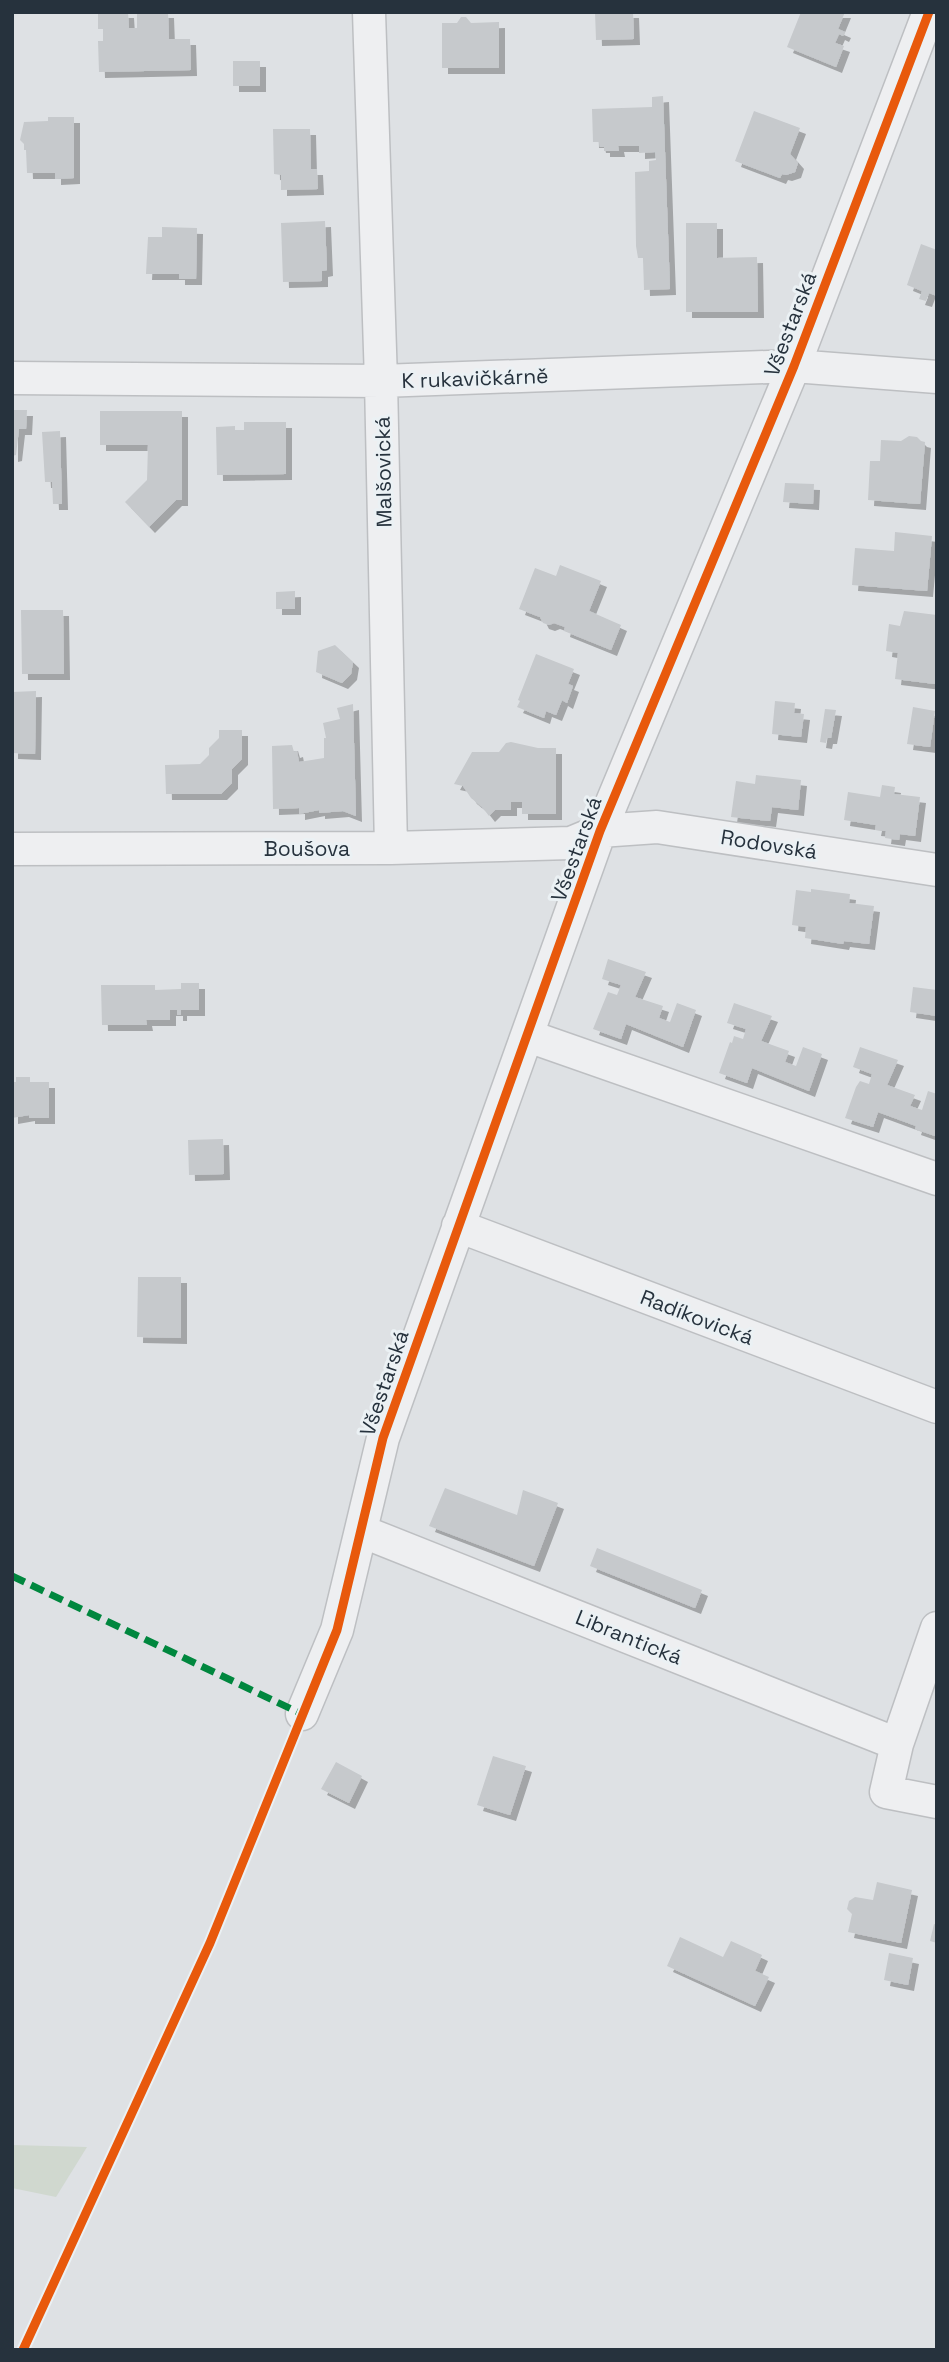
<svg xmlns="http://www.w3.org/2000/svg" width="949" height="2362" font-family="'Space Grotesk',sans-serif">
	<defs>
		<filter id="shadow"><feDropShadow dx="6" dy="6" stdDeviation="0" flood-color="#0004"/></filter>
	</defs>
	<rect width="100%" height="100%" fill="#dee1e4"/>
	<!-- green -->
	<path fill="#d0d8cf" d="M12,2145l75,2 -31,50 -44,-9z"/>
	<!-- building -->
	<path fill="#c6c9cc" filter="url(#shadow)" d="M98,12h30l1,16h8v-16h31l1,27h21l1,31 -92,2 -1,-31h5v-12h-5z
		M595,12h38l1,27 -38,1z
		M801,12h44l-7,17 7,3 -2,4 -4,-2 -4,9 9,3 -8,21 -49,-20z
		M461,17h5l5,6 28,-1v46h-57v-45h15z
		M233,61h27v25h-27z
		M663,96l7,193 -26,1 -1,-32h-5l-2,-12 -1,-74 14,-1v-10l7,-1 -1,-8 -16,1v-7h-21l1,5h-15v-4h-4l-1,-5h-6l-1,-33 60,-2v-10z
		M754,111l46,17 -10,26 8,9 -3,9 -9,3 -4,-1 -2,4 -45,-17z
		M48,117h26v61l-19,1v-6h-28l-1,-23h-2v-6l-4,-4 4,-18 24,-1z
		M273,129h37l1,40h6l1,20 -37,1v-15l-7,-1z
		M325,221l2,49 -5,1v10l-39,1 -2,-59z
		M686,223h31v35l40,-1 1,55h-72z
		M162,227l35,1 -1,51h-17v-5h-33l2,-37h14z
		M921,244l16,6v46l-8,-3 -3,8 -7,-2 3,-8 -15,-6z
		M12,410h15l-1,19h-7l-3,26 -4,1z
		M100,411h82v89h-6l-27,27 -24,-25 22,-22 1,-35h-48z
		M244,422h42v52l-69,1 -1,-48 19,-1v4h9z
		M60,431l2,73h-9l-1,-22h-7l-3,-50z
		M909,436l8,1 4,4 4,1 -5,62 -52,-4 2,-39h10l1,-21 20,1z
		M785,483l29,1 -1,20 -30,-2z
		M895,532l37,4 -5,55 -75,-6 3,-37 39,3z
		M560,565l41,16 -12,30 32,14 -10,25 -47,-19 1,-4 -11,-4 -5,2 -6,-2 -3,-6 -21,-8 16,-41 21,8z
		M295,591v18h-19v-17z
		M21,610h42l1,64h-42z
		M904,611l33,4 -2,69 -40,-5 3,-26 -12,-2 3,-27 11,2z
		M335,645l18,17 -2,12 -9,9 -26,-11 2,-21z
		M536,654l38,15 -6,15 5,2 -6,17 -5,-3 -6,15 -10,-4 -2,7 -27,-11 3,-6 -2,-1z
		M36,691l-1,63 -23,-1v-61z
		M775,701l20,2 -1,10 10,1 -3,23 -29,-3z
		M353,704l3,112 -13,-5 -24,2v-3l-20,4v-6l-26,1 -1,-63 20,-1 2,7 3,-1 2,11 25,-4v-20h2l-3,-15 17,-4 -3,-11z
		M913,707l22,4 -5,36 -23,-3z
		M825,709l11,1 -5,28h-4l-1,5 -6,-1z
		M219,730h23v29l-10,10v14l-11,11h-55l-1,-29 35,-1 9,-9v-7l10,-10z
		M511,742l27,6h18v66h-34v-12h-11v8h-16l-6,6 -7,-9 -11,-9 -8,-12 -9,-2 18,-32h27l7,-9z
		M756,775l45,5 -3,30 -26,-3 -2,14 -39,-4 5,-36 19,3z
		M882,785l13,2 -1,7 26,3 -5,39 -15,-2 -1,6 -14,-2 1,-7 -11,-1 1,-5 -32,-5 4,-28 32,5z
		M811,889l39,5 -1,9 25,3 -5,38 -25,-3 -1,3 -38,-6 1,-11 -14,-2 4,-35 15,2z
		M608,959l38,13 -11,25 28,9 -4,12 11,4 7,-19 19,7 -13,37 -57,-23 -5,15 -28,-10 15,-37 9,3 4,-10 -19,-6z
		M181,983h18v27h-18v5h-4v-5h-7v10h-24l1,5h-45l-1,-40h54v5l26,-1z
		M913,987l24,3v26l-27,-4z
		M734,1003l38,13 -11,25 28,10 -4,11 11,4 7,-19 19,7 -13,37 -57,-23 -5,15 -28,-10 11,-31 2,1 2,-7 9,3 3,-10 -19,-6z
		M860,1047l38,13 -11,25 28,10 -5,11 12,4 6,-19 9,3 -2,42 -20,-7 1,-3 -38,-14 -5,15 -28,-9 11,-31 4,-6 9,3 3,-10 -19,-7z
		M16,1077h14v5h19v36h-20v-3l-17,3v-36h4z
		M223,1139l1,35 -35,1 -1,-35z
		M138,1277h43v61l-44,-1z
		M445,1488l72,27 6,-25 35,13 -24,63 -105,-40z
		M597,1548l105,42 -7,18 -105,-42z
		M493,1756l33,10 -16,49 -33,-10z
		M336,1762l26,14 -13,27 -28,-14z
		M877,1882l35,8 -11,53 -53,-11 4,-18 -5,-5 2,-8 6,-4 18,3z
		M934,1924l3,1v18l-7,-2z
		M680,1937l43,20 8,-16 31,14 -7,16 14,6 -14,29 -88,-40z
		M889,1953l24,5 -5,27 -24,-5z"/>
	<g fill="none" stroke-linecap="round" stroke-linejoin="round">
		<!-- minor casing -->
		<g stroke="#bdbfc2" stroke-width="35">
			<path id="minor" d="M369,12l12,369 10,467
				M12,378l369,3 413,-15 143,11
				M12,849l379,-1 180,-5 29,-12 57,-4 280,43
				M528,1036l409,143
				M458,1226l479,181
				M361,1531l536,213
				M937,1628l-40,116 -11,48 51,10
				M302,1714l35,-84 46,-192 217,-607 194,-465 135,-354"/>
		</g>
		<!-- minor -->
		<use href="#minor" stroke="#eeeff1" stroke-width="32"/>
		<!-- quiet -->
		<path stroke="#00873e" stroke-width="7" stroke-dasharray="14 7" stroke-linecap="butt" d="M12,1576l290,138 -3,8"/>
		<!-- cycleway casing -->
		<g stroke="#ebf1f4" stroke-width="13">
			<path id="cycleway" d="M23,2350l187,-407 127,-313 46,-192 217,-607 194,-465 135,-354"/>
		</g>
		<!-- cycleway -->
		<use href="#cycleway" stroke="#e8590c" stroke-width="9"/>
	</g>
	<g text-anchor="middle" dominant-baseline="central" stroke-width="6" stroke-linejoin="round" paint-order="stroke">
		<!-- street labels -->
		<g font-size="21" fill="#26323d" stroke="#ebf1f4">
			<text transform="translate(790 324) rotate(-69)">Všestarská</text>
			<text transform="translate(475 378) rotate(-2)">K rukavičkárně</text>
			<text transform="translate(383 472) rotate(-91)">Malšovická</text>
			<text transform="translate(769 844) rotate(9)">Rodovská</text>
			<text x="307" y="848">Boušova</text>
			<text transform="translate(576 849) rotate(-70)">Všestarská</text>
			<text transform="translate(697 1317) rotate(21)">Radíkovická</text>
			<text transform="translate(384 1383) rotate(-71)">Všestarská</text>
			<text transform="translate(629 1637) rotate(22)">Librantická</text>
		</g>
	</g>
	<!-- border -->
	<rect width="949" height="2362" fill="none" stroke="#26323d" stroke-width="28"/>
</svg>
